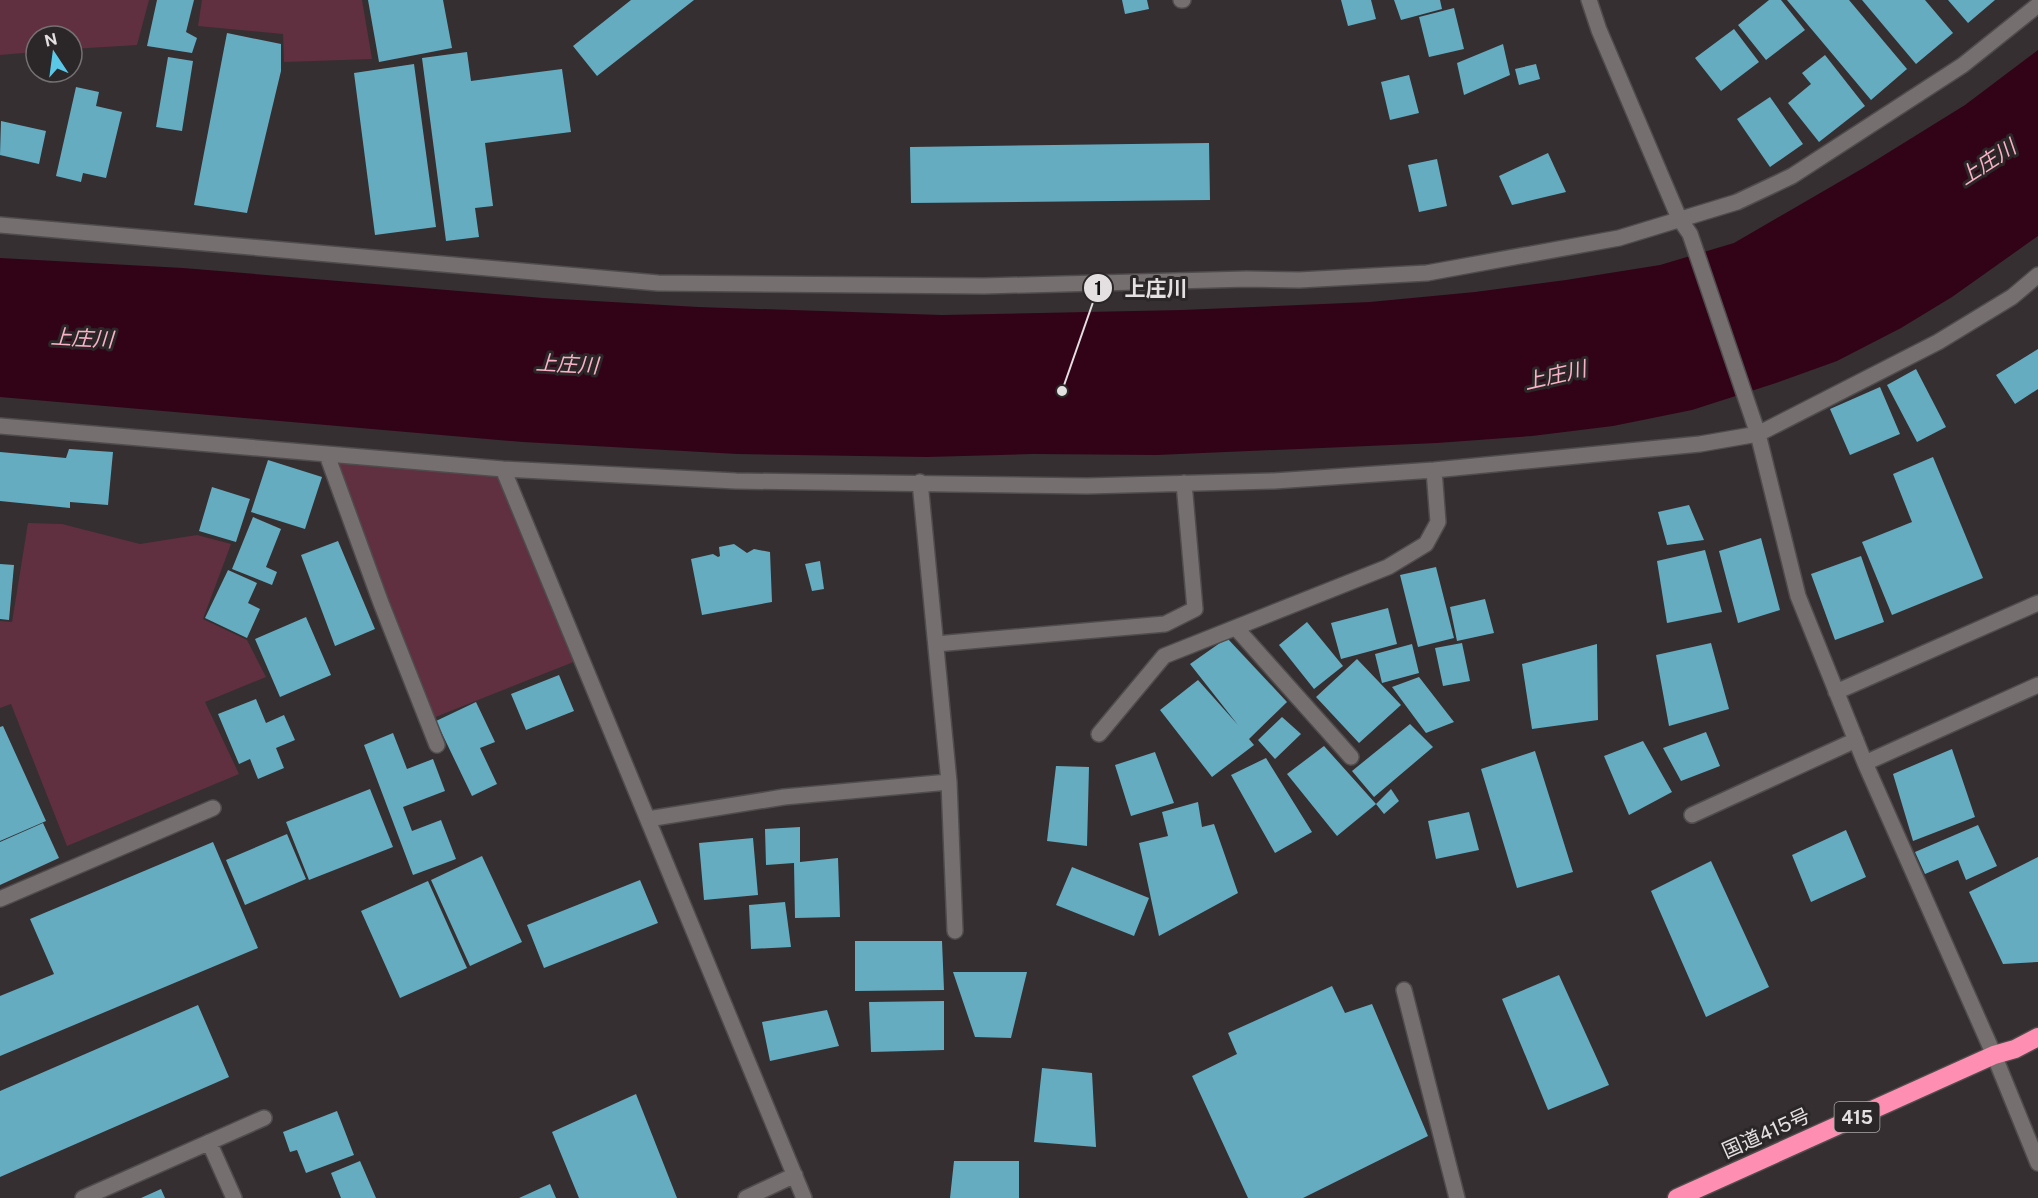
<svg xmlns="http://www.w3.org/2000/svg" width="2038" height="1198" font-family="'Public Sans','Noto Sans JP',sans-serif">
	<rect width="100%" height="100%" fill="#352f31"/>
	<!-- green -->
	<path fill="#602f40" d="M0,0h149l-12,45 -65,4v-13h-36v16l-36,3z
		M202,0h160l10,59 -88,3 -1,-28 -85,-8z
		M334,461l165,11 77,189 -143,57z
		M28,523l34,1 78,20 57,-9 34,9 -28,75 44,21 19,37 -61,25 34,72 -172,72 -56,-142 -11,4v-87l12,1z"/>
	<!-- water -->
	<path fill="#320317" d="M2038,50v186l-86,61 -51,31 -64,33 -61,22 -84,27 -79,16 -81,10 -95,7 -280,12 -124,-1 -106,3 -190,-3 -214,-12 -523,-45v-139l183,10 360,30 155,9 244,8 240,-5 188,-8 105,-10 91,-12 94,-15 74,-22 131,-76 100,-62z"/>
	<!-- building -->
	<path fill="#65acc1" d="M157,0h37l-8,32 11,6 -5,15 -45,-7z
		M368,0h75l9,48 -73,14z
		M631,0h63l-97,76 -24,-30z
		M1122,0h25l2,9 -24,5z
		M1341,0h30l5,19 -28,7z
		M1394,0h46l2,9 -41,11z
		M1769,0h12l24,30 -39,30 -28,-35z
		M1787,0h62l58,69 -36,31z
		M1862,0h63l28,33 -37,31z
		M1948,0h47l-27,23z
		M1454,8l10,41 -35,8 -10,-40z
		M1734,29l25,33 -38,29 -26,-33z
		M227,33l54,11v27l-34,142 -53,-8z
		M1503,44l7,31 -46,20 -7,-32z
		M467,52l4,29 91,-12 9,63 -86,11 8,63 -18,2 4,29 -33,4 -24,-183z
		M1825,55l40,51 -46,36 -31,-39 23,-19 -9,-11z
		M168,57l25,4 -11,70 -26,-4z
		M414,64l22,163 -61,8 -21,-162z
		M1536,64l4,15 -21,6 -4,-16z
		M1409,75l10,38 -29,7 -9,-38z
		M76,87l23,5 -3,14 26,6 -16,66 -23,-5 -2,9 -25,-6z
		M1770,97l33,47 -33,23 -33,-48z
		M1,121l45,10 -7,33 -39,-9z
		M1209,143l1,57 -299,3 -1,-56z
		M1548,153l18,39 -54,13 -13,-29z
		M1437,159l10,47 -28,6 -11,-47z
		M2038,349v40l-23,15 -19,-29z
		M1916,369l30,58 -29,15 -30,-57z
		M1880,387l20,47 -50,21 -20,-46z
		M69,449l44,3 -5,53 -38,-3v6l-70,-7v-49l66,6z
		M1933,457l50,121 -91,37 -30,-73 50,-20 -19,-48z
		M268,460l54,17 -17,52 -54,-17z
		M212,487l38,12 -14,43 -37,-11z
		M1689,505l15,35 -37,5 -9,-33z
		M253,517l28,12 -15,38 11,5 -5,13 -40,-16z
		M1761,538l19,72 -42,13 -19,-72z
		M338,541l37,88 -40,17 -34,-91z
		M734,544l13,9 7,-4 16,3 2,50 -70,13 -11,-56 22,-5 5,3 2,-1 -1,-9z
		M1705,550l17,62 -55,11 -10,-62z
		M1861,556l23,66 -49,18 -24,-66z
		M820,561l4,28 -12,2 -7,-27z
		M0,564l14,1 -5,55 -9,-1z
		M1436,567l18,71 -36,9 -18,-72z
		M228,570l29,13 -9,20 12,6 -13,29 -42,-20z
		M1485,599l9,34 -37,8 -7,-34z
		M1388,608l9,36 -56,15 -10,-36z
		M306,617l25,58 -51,22 -25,-58z
		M1307,622l36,44 -29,23 -35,-44z
		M1227,638l60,64 -38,37 5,6 -42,32 -52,-67 38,-30 40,45 -48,-61z
		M1462,643l8,38 -27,5 -8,-38z
		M1711,643l18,66 -60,17 -13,-71z
		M1412,644l7,29 -37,10 -7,-29z
		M1597,644l1,76 -66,9 -10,-65z
		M1357,659l44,46 -42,38 -43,-46z
		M559,675l15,36 -48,19 -15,-36z
		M1419,677l35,45 -28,11 -34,-46z
		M256,699l10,24 18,-8 11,25 -19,8 8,20 -26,11 -8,-20 -11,5 -21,-50z
		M476,702l19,40 -15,6 17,36 -25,12 -36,-75z
		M1282,717l19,17 -26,25 -17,-19z
		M1410,724l23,23 -59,50 -22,-26z
		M3,726l43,95 -46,20v-114z
		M1706,732l14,34 -39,15 -18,-33z
		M393,733l14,36 26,-10 12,32 -42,16 9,24 29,-11 15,39 -43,16 -49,-130z
		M1643,741l29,51 -43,23 -25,-59z
		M1324,746l52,58 -39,32 -50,-62z
		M1952,749l23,68 -62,24 -20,-67z
		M1535,751l38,121 -56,16 -36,-119z
		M1155,752l19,51 -43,13 -16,-51z
		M1266,758l46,74 -37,21 -44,-78z
		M1056,766l33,1 -2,79 -40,-5z
		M370,789l23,58 -84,33 -23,-58z
		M1391,789l8,12 -15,13 -8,-10z
		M1198,802l4,25 12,-3 24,69 -79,43 -20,-93 29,-7 -6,-24z
		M1469,812l10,38 -43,9 -8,-38z
		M43,823l16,35 -59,27v-43z
		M1978,825l19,41 -31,14 -8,-20 -33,14 -10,-22z
		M800,827v35l38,-4 2,59 -45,1 -1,-55 -28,2 -1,-36z
		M1846,830l20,47 -55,25 -19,-47z
		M287,834l19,45 -61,26 -19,-45z
		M753,838l5,57 -54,5 -5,-57z
		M213,842l45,106 -258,108v-60l54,-22 -24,-55z
		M482,856l40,86 -52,24 -39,-86z
		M2038,857v105l-35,2 -34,-72z
		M1711,861l58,126 -63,30 -55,-126z
		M1072,867l77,31 -15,38 -78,-31z
		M640,880l18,43 -114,45 -17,-43z
		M428,881l39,87 -67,30 -39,-87z
		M785,902l6,45 -40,2 -2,-44z
		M855,941h87l2,49 -89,1z
		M953,972h74l-16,66 -36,-1z
		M1559,975l50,110 -61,25 -46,-111z
		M1332,986l13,27 27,-9 56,132 -125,62h-55l-56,-122 45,-22 -9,-21z
		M944,1001v49l-73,2 -2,-50z
		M198,1005l31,72 -229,100v-86z
		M827,1010l12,36 -69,15 -8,-39z
		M1042,1068l50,5 4,74 -62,-5z
		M636,1094l41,104h-98l-27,-66z
		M337,1111l17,44 -48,18 -9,-23 -7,2 -7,-20z
		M360,1161l16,37h-35l-10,-25z
		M954,1161h65v37h-69z
		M550,1184l6,14h-37z
		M161,1189l4,9h-24z"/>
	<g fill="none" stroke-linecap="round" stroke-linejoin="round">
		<!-- street casing -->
		<g stroke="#504c4d" stroke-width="18">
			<path id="street" d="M1181,0h2
				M1589,0l10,30 80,188 11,16 68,200 40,162 67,167 129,292 44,108
				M0,225l658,58 326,3 263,-7 52,1 128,-7 192,-35 118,-36 55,-26 171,-111 75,-60
				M0,426l503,43 233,12 351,5 187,-5 160,-11 266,-26 58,-10 180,-92 74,-45 26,-22
				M327,455l54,148 56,142
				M503,469l301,729
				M920,482l29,300 6,149
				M1236,628l115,129
				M936,644l229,-20 30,-15 -11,-126
				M1836,692l202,-89
				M1099,734l65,-78 224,-89 38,-23 12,-22 -4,-52
				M1865,763l173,-78
				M1692,815l164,-75
				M648,819l136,-22 165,-15
				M0,899l213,-91
				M1404,990l53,208
				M209,1142l25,56
				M83,1198l181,-80
				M746,1198l49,-23"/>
		</g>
		<!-- highway casing -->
		<g stroke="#504c4d" stroke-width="21">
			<path id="highway" d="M1677,1198l317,-143 21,-6 23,-12"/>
		</g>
		<!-- street -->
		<use href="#street" stroke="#756f70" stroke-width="15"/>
		<!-- highway -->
		<use href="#highway" stroke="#fe8fb3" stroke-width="18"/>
	</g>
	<g text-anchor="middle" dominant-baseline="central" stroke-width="6" stroke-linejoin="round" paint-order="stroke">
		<!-- shield labels -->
		<rect fill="#2b2627" stroke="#aca8a9" stroke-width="1.5" x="1834.5" y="1102" width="45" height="30" rx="4.5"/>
		<g font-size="18" font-weight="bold" fill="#e4e0e1">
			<text x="1857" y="1117">415</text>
		</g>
		<!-- street labels -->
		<g font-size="20" fill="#e4e0e1" stroke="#2b2627">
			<text transform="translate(1766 1133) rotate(-24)">国道415号</text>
		</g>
		<!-- water labels -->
		<g font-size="21" font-style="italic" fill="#f8b1c6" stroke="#2b2627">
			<text transform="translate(1987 162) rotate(-33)">上庄川</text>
			<text transform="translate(82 338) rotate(3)">上庄川</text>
			<text transform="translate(567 364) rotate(3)">上庄川</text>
			<text transform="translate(1555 375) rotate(-13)">上庄川</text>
		</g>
	</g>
	<!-- callouts -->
	<path fill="none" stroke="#e4e0e1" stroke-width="2" d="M1062 391L1098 288"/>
	<g fill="#e4e0e1" stroke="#2b2627" stroke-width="2">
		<circle cx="1062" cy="391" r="6"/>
		<circle cx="1098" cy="288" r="15"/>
	</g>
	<g font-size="18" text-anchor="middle" font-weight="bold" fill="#111">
		<text x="1098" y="295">1</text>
	</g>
	<g font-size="21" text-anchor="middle" font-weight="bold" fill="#e4e0e1" stroke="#2b2627" stroke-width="6" stroke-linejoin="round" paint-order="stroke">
		<text x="1156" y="296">上庄川</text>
	</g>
	<!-- north arrow -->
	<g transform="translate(54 54) rotate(347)"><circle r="28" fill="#2b2627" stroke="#757071" stroke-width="1.5"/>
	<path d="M0-4.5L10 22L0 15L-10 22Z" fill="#5ac8e6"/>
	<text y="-9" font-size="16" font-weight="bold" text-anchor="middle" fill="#e4e0e1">N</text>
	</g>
</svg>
